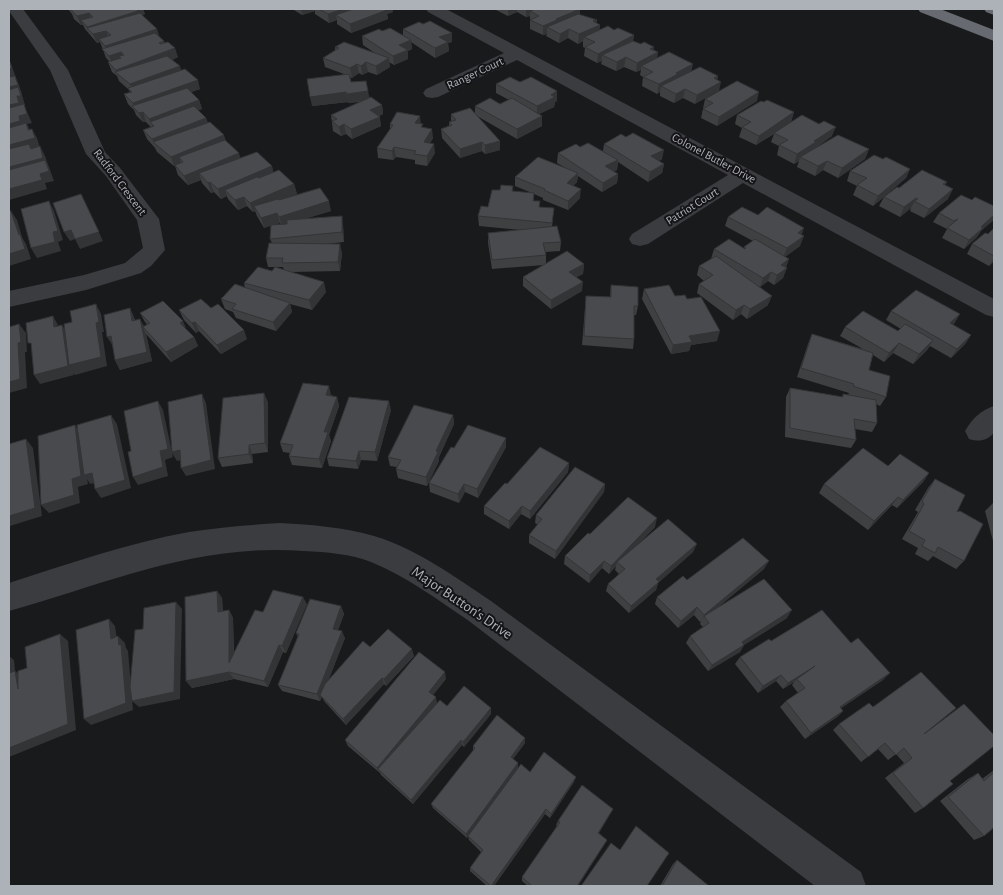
<svg xmlns="http://www.w3.org/2000/svg" width="1003" height="895" font-family="'Alegreya Sans',sans-serif">
	<rect width="100%" height="100%" fill="#191a1b"/>
	<g fill="none" stroke-linecap="round" stroke-linejoin="round">
		<!-- minor -->
		<path fill="#3b3c40" fill-rule="evenodd" d="M9,9h14l45,61 37,82 15,16 39,51 6,31 -14,16 -10,7 -55,17 -77,17v-16l75,-16 41,-12 18,-15 -6,-28 -31,-44 -20,-22 -36,-84 -41,-59z
			M426,9h20l548,290v18l-8,-2 -243,-132 -95,61 -8,2 -8,-2 -3,-5 3,-5 96,-59 -211,-115 -79,37 -6,1 -6,-1 -3,-4 3,-4 78,-36 -76,-41z
			M994,406v27c-8,8 -14,9 -25,6l-4,-8c7,-12 16,-21 29,-25z"/>
		<!-- tertiary -->
		<path fill="#3b3c40" fill-rule="evenodd" d="M280,523c32,2 64,4 94,13 43,13 81,41 117,65l370,271 5,14h-51l-346,-265c-31,-21 -63,-45 -98,-59 -20,-8 -45,-10 -67,-11 -108,-8 -195,32 -295,60v-28c59,-19 119,-40 180,-51 30,-5 61,-7 91,-9z"/>
		<!-- motorway -->
		<path fill="#676a70" fill-rule="evenodd" d="M918,9h22l54,21v11l-74,-29z
			M984,9h10v6l-8,-3z"/>
	</g>
	<!-- wall -->
	<path fill="#3f4042" fill-rule="evenodd" d="M68,9h75l2,5 -3,1 17,21 19,21 -6,3 9,10 19,19 -9,3 8,8 3,9 -4,1 8,8 2,5 17,17 15,18 32,8 1,6 21,12 3,10 -11,4 45,13 -24,7 36,7 1,17 -18,2 16,9 -2,18 -49,1 35,20 -14,18 -22,-6 2,8 -16,19 -40,-13 -3,-6 -8,-3 -4,-10 24,-11 -1,-5 28,-12 12,-1 -1,-3h-15l-2,-9 6,-15 -2,-4 1,-14 -7,3 -7,-12 -2,-5 -2,1 -6,-6 -9,4 -10,-11 -1,-3 -6,3 -7,-7 -3,1 -9,-10 -1,-3 -13,5 -10,-10 -3,-9h-1l-17,-14 -2,-4 -8,-9 -4,-9 8,-3 -5,-5h-3l-7,-7 -2,-5 -6,-6 -4,-10 6,-2 -2,-3 -9,-8 -2,-5 -5,-4 -4,-10h2l-4,-4 -6,-16 -3,1 -12,-14 -2,-4h-2l-7,-6 -2,-5zM280,223l1,2h-9z
		M294,9h98l1,3 -6,2 1,5 -37,14 -14,-9v-4l-8,3 -14,-9v-3l-13,4 -8,-5z
		M496,9h84v6l17,5 -1,3 4,2 -1,5h15l20,5 -1,6 25,11 -1,6 35,13 26,5 -1,4 -22,24 -12,-6 -9,5 -14,-7v-4l-3,2 -15,-8 1,-9 -3,-2 1,-5 -5,2 -12,-5 -8,4 -15,-7 1,-3 -5,2 -13,-7 1,-8 -2,-1v-6l-5,3 -10,-6 -9,5 -13,-7 1,-2 -4,1 -13,-6v-13l-4,1 -9,-5 -9,4 -12,-6z
		M403,29l49,13 -4,1 1,8 -14,7 -24,-16 1,7 -4,2v8l-14,6 -5,-3 1,5 -13,8 -9,-3 -6,3 -3,-2 -7,5 -2,-1 1,5 18,16 13,7 1,9 -4,2 2,10 -29,13 -6,-5 -5,2 -8,-5 -2,-16 29,-13 -12,1v-1l-36,4 32,-32 -19,-7 -2,-9 12,-8v-3l40,6 -12,-8 -1,-9 20,-5 21,5z
		M496,84l61,17 -2,1 -1,5 -15,7 3,2v10l-25,13 -40,-23 23,25v9l-15,4 -3,-3 -22,7 -18,-20 -1,-9 8,-3v-4h2v-8h24v-8l25,-2 9,-4 -13,-7z
		M705,99l52,2 -40,25 -16,-8z
		M794,112l-3,10 41,14 -18,13h55l-4,10 -27,19 -15,-8 -8,6 -18,-9 2,-6 -5,3 -17,-9 2,-9 -8,-4 3,-8 -18,11 -17,-8 3,-9 -7,-4 2,-9z
		M390,124h30l13,14 -3,5 5,10 -8,13 -12,-2v-4l-19,-3 -3,3 -15,-2 -1,-10 13,-19z
		M604,144l58,15 -3,2 5,3 -2,9 -14,9 -30,-20 -1,8 -3,1 4,3 -1,9 -15,9 -24,-16 -1,6 -4,4 7,12 -12,12 -25,-10v-2l-9,-4v7l6,6 14,1 -2,19 9,15 -1,9 -14,1v12h38l-1,10 -7,3 6,14 -31,18 -28,-23v-9l21,-12 -52,4 -4,-26v-10l32,-3 -41,-4 -1,-10 10,-9 12,-17 13,-4v6l19,1 -17,-7v-9l49,-10 -7,-4 1,-10 22,-6 23,4z
		M883,159l27,10 -4,9 -21,18 14,-8 48,-6 -2,3 3,14 -24,19 -14,-7 1,-3 -11,9 -21,-11 5,-9 -11,9 -20,-11 4,-9 -10,-5 3,-10z
		M939,213l42,18 -4,6 -13,12 -22,-11 5,-9 -14,-7z
		M728,217l74,18 -2,11 -15,11 1,11 -3,10 -9,7 -6,-4 -8,6 -4,-2 12,20 -21,14 -6,-5 -8,6 -36,-27 2,-9 5,-3 -7,-6 2,-9 12,-7 3,-10 30,-1v-1l9,-6 -28,-15z
		M994,228v33l-5,5 -22,-12 5,-10 16,-10z
		M611,285l27,21 -2,9h-2v24l-1,10 -51,-4 4,-49 24,1z
		M644,289l43,10 30,42 -26,4 -2,6 -18,3 -29,-55z
		M130,308l5,12 9,6 3,-2 -2,-2 -5,-9 47,17 7,7 4,9 -27,16 -25,-28 6,27 -32,9 -5,-10z
		M211,308l36,31 -26,15 -22,-23 -3,2 -12,-13 -5,-10z
		M891,311l69,3 -7,11 18,10 -6,9 -14,14 -21,-12 -3,4 -14,14 -20,-11 -9,9 -11,-7 -4,15 17,27 -6,9 -4,-2 1,19 -5,9 -17,-3 1,11 -5,8 -66,-11 1,-40 4,-9 52,9 1,-3 5,1 1,-2 -52,-16 11,-33 4,-10 51,15 -23,-13 5,-9 53,4 3,-2 -15,-9z
		M331,395l6,2 2,9 -10,29 2,6 -9,27 -30,-3 -3,-9 1,-3 -7,-1 -3,-9z
		M268,402v50l-16,2 1,9 -31,4 -4,-9z
		M391,410l-14,51 -16,-1 -3,9 -29,-3 -2,-8z
		M453,415l1,9 -15,33v4l-12,25 -29,-8 -2,-9 1,-2 -7,-1 -2,-9z
		M506,438v9l-28,51 -13,-6 -6,11 -29,-11 -1,-9 25,-35z
		M569,463l-1,9 -38,47 -9,-5 -12,15 -25,-15v-8l23,-22z
		M888,466l41,7 -6,9 -26,26 -5,-3 -24,25 -49,-37 5,-9z
		M935,479l22,33 7,49 -8,8 -23,-13 -5,5 -13,-7 3,-6 -16,-9 16,-27 -3,-2 13,-22z
		M605,484l-1,8 -49,67 -26,-16v-8l9,-10 -3,-2 1,-8z
		M993,503h1v38h-1l-8,-30z
		M655,527l-21,21 59,4 -35,31 -2,7 -27,23 -23,-22 2,-7 11,-10 -4,-4 1,-4 -7,8 -7,-6 -13,15 -25,-19 1,-8 25,-22z
		M764,569l-47,39 70,10 -43,27 -4,7 -32,19 -22,-28 4,-7 13,-9 -3,-3 1,-3 -1,1 -6,-7 -16,13 -23,-24 2,-7 30,-17z
		M217,591l5,7 1,14 6,-2 4,8 1,35 29,-41 44,-8 -21,49 -3,-1 -15,35 -34,-8 -42,9 -6,-7z
		M341,606l3,8 -6,16 7,8 -17,43 42,-34 44,9 -28,30 -2,-2 -38,41 -22,-24 -2,-4 -2,4 -38,-10 -4,-6 20,-48 -2,-4z
		M771,641l112,39 -42,28 2,3 -6,6 -32,22 -25,-32 6,-6 12,-8 -6,-8 2,-3 -11,7 -7,-8 -18,12 -23,-29 5,-7z
		M446,679l-13,16 4,8 54,11 -27,33 -2,-2 -49,59 -32,-29 -1,-2 -32,-27 -3,-6z
		M873,707l55,23 22,51 -27,27 -8,5 -30,-35 19,-15 -8,-9 -8,6 -10,-11 -17,13 -28,-32 6,-6z
		M525,743l-12,16 5,4v5l12,4 44,10 -24,36 -5,-4 -51,72h-7l-17,-15v-3l11,-16 -12,-12 -1,-4 -1,2 -34,-30 -2,-4 42,-53v-5z
		M994,770v58l-10,8 -10,4 -34,-39 28,-22 10,-6 4,6z
		M613,809l-14,24 8,7 -29,46h-50l-6,-5v-4l35,-51 -1,-1 2,-4z
		M677,860l32,26h-49l13,-22z"/>
	<!-- shaded-wall -->
	<path fill="#333436" d="M135,9h8l2,5 -6,2 -33,15 4,9 -11,-1 1,3 -3,1 -4,-9 -5,-5 -1,-2z
		M301,9h13l1,2 -13,4z
		M343,9h26l-33,6 1,5 -8,3 -1,-9z
		M382,9h10l1,3 -6,2 1,5 -37,14 -1,-9z
		M508,9h9v3l-9,4z
		M526,9h20l-16,2v5l-4,1z
		M580,9v8l-33,10v7l-4,1v-9l13,-7z
		M89,13l4,9 -12,-2 2,5h-2l-4,-9z
		M597,20l-1,6 4,-1 -1,9 -15,3 -1,4 -5,3 1,-10 14,-13z
		M157,29l3,9 -51,17 -4,-9z
		M569,29l-1,9 -9,5 1,-9z
		M452,33v9l-4,1 1,8 -14,7v-10l4,-11z
		M634,35l-2,9 -30,11v6l-5,2 1,-9z
		M411,40l1,9 -4,2v8l-14,6 -1,-9 6,-11z
		M654,47l-1,8 5,-3 -2,9 -15,5v4l-5,2 1,-9 13,-14z
		M175,48l3,9 -55,21 -6,-4 -1,-4z
		M121,52l4,9 -6,-5 2,6 -8,3 -4,-9z
		M626,57l-2,10 -8,4 1,-9z
		M389,58l1,9 -13,8 -1,-9z
		M10,62l4,10 2,6 3,7 3,9v1l3,10h-1l8,18 -5,1 4,8 1,-3 5,9 3,10 -31,8v-87z
		M366,62l2,10 -6,3 -1,-9z
		M357,64l2,9 -7,5 -2,-10z
		M693,64l-2,9 -30,13 -1,6 -3,2 2,-10 17,-11z
		M180,66l3,10 -49,17 -4,-9z
		M718,76l-2,9 5,-3 -2,9 -24,13 2,-9 17,-17z
		M198,80l2,9 -62,23 -3,-3 -2,-6z
		M685,89l-2,9 -9,5 2,-9z
		M368,91l2,9 -22,3 -1,-9z
		M557,91v10l-2,1 -1,5 -17,8v-9l14,-11z
		M346,92l2,10 -36,4 -2,-9z
		M759,92l-2,9 -40,25 2,-9z
		M199,100l3,9 -48,18 -4,-5 2,6 -3,-9z
		M382,105l1,9 -11,6 -2,-10z
		M143,112l3,10h-3l-4,-9z
		M794,112l-3,10 -35,23 3,-9z
		M420,116l1,9 -6,-2z
		M542,116v10l-25,13v-10z
		M380,117l1,9 -29,13 -1,-10z
		M206,118l3,10 -55,15 -2,-4z
		M344,124l2,10 -5,2 -2,-9z
		M836,127l-4,9 -18,12 -1,4 -13,5 -1,4 -5,3 3,-10 17,-13z
		M432,129l1,9 -8,14 -1,-10z
		M224,135l3,9 -48,13 2,6 -7,3 -3,-9z
		M500,141v9l-15,4v-9z
		M482,142v9l-22,7v-9z
		M434,144l1,9 -8,13v-10z
		M40,146l5,10 9,25 -9,2 2,6 -38,11v-11l31,-15 -31,3v-10z
		M394,147l2,10 -3,3 -1,-9z
		M869,149l-4,10 -27,19 4,-10z
		M664,150l-2,9 -13,7 2,-10z
		M239,153l3,10 -43,10 2,7 -13,5 -4,-9z
		M618,160l-1,10 -13,6 1,-10z
		M827,161l-4,9 -8,6 3,-10z
		M664,164l-2,9 -14,9 2,-10z
		M272,166l2,10 -49,14 2,6 -6,3 -3,-10z
		M910,169l-4,9 -33,28 5,-10z
		M578,173l-1,9 -11,10 1,-9z
		M618,174l-1,9 -15,9 1,-9z
		M210,182l4,10 -3,1 -3,-10z
		M294,184l3,10 -40,17 -3,-5 1,5 -2,1 -3,-9z
		M581,189l-1,9 -12,12v-9z
		M953,189l-5,10 -24,19 5,-9z
		M81,194l22,47 -23,8 -5,-10 -5,2 -6,-9z
		M244,197l3,9 -9,4 -3,-10z
		M916,198l-5,10 -11,9 4,-10z
		M49,201l5,10 9,29 -5,2 3,9 -24,7 -6,-10 22,-16z
		M329,201l2,10 -49,15 -3,-9z
		M11,211l6,9 5,17 4,7 5,15 -22,7v-12l10,-19z
		M277,213l3,10 -16,5 -3,-10z
		M994,215v5l-13,11 -4,6 -13,12 5,-9 12,-13z
		M342,216l1,9 1,17 -2,-10z
		M804,228l-3,9 -3,-4z
		M804,236l-4,10 -17,12 4,-10z
		M340,244l2,9 -2,18 -2,-9z
		M994,258v3l-5,5z
		M789,259l-3,9 -5,-3z
		M584,264l-1,10 -15,8 1,-10z
		M787,268l-4,10 -9,7 3,-10z
		M771,272l-3,9 -8,6 3,-9z
		M324,282l2,10 -14,18 -3,-10z
		M583,282l-1,9 -31,18v-9z
		M772,296l-4,9 -21,14 3,-10z
		M290,303l2,9 -16,19 -3,-9z
		M96,304l5,10 3,18h-2l5,34 -32,9 -2,-2 1,2 -34,9 -6,-9 28,-50 6,9 28,-11z
		M744,305l-3,9 -8,6 3,-10z
		M130,308l4,10 3,12 -5,-9z
		M960,314l-6,10 -10,9 6,-10z
		M53,316l5,9 -4,2z
		M140,319l5,9 -2,-1 3,7 6,27 -32,9 -5,-10z
		M183,321l4,10 -7,-8z
		M195,322l4,9 -3,2 -4,-10z
		M19,324l7,9 1,19h-2l2,36 -18,5v-11l9,-39z
		M244,330l3,9 -26,15 -4,-9z
		M720,331l-3,10 -26,4 -2,6 -18,3 2,-9 16,-9z
		M971,335l-6,9 -14,14 6,-9z
		M111,336l2,10 -6,-9z
		M194,337l4,9 -27,16 -5,-10z
		M933,340l-6,10 -14,14 6,-10z
		M899,343l-6,10 -9,9 5,-9z
		M329,386l2,9 -3,9 -2,-9z
		M264,393l4,9v50l-3,-9z
		M202,394l4,9 9,66 -29,7 -5,-8z
		M337,397l2,9 -10,29 2,6 -9,27 -3,-9 5,-27z
		M158,401l5,9 9,42 8,-2 5,9 -8,2 -5,-8 1,4 -8,3 3,16 -30,9 -5,-8 27,-26z
		M389,401l2,9 -14,51 -2,-9z
		M111,415l6,9 14,64 -30,10 -6,-9z
		M453,415l1,9 -15,33v4l-12,25 -1,-9 10,-26z
		M75,425l6,9 11,39 6,9 -8,2 -3,-5 1,5 -10,3 2,16 -31,10 -8,-8 31,-26z
		M506,438v9l-28,51 -1,-9z
		M26,439l7,9 9,68 -32,10 -1,-1v-9z
		M249,445l3,9 1,9 -4,-9z
		M359,451l2,9 -3,9 -2,-8z
		M569,463l-1,9 -38,47v-8z
		M929,473l-6,9 -26,26 6,-8z
		M464,484l1,8 -6,11 -1,-9z
		M605,484l-1,8 -49,67 1,-8z
		M898,497l-6,8 -24,25 6,-9z
		M522,506l-1,8 -12,15v-8z
		M657,518l-2,9 -36,37 -2,-2 -1,4 -7,8 2,-8z
		M697,544l-4,8 -35,31 -2,7 -27,23 2,-7 25,-27z
		M604,561l-2,7 -13,15 1,-8z
		M769,561l-5,8 -59,49 -1,-2 -4,6 4,-7z
		M217,591l5,7 1,22 -5,-8z
		M303,597l4,7 -21,49 -4,-7z
		M176,602l6,7 -2,90 -41,8 -7,-6z
		M341,606l3,8 -8,22 -3,-7z
		M697,607l-3,8 -16,13 3,-7z
		M229,610l4,8 1,51 -5,-6z
		M792,610l-5,8 -43,27 -4,7 -32,19 4,-6 30,-23z
		M109,619l6,7 3,20 -7,-7z
		M342,631l3,7 -23,59 -2,-2 2,2 -2,4 -3,-7z
		M60,634l8,7 8,89 -67,27v-9z
		M118,636l7,7 1,5 2,3 5,59 -42,15 -7,-6 35,-74z
		M279,645l4,7 -15,35 -4,-6z
		M412,649l2,7 -28,30 -2,-7z
		M9,656l5,4 2,21 -7,-5z
		M815,666l-18,13 -3,3 -11,7 5,-6z
		M15,671l9,7 -6,11z
		M229,672l5,7 -42,9 -6,-7z
		M445,672l1,7 -16,19 -1,-6z
		M890,673l-7,7 -49,33 6,-6z
		M781,675l-5,6 -18,12 5,-7z
		M382,678l2,6 -38,41 -3,-6z
		M436,697l1,6 -59,66 2,4 -3,-5z
		M491,708v6l-27,33 -1,-5z
		M843,711l-6,6 -32,22 6,-6z
		M525,738v5l-15,20 1,-6z
		M461,740l1,5 -49,59 -2,-4z
		M518,763v6l-51,69 -1,-4z
		M576,777l-2,5 -24,36 1,-4z
		M546,809l-1,5 -51,72h-3z"/>
	<!-- building -->
	<path fill="#494a4d" stroke="#333436" d="M75,9h61l2,2 -51,16 -6,-7 12,-3 -4,-4 -12,3 -6,-6z
		M319,9h24l-15,5z
		M353,9h31l3,1 -37,14 -14,-9z
		M535,9h45l-24,10 1,1 -14,6 -13,-6 9,-4 -9,-5z
		M140,13l17,16 -52,17 -6,-7 12,-4 -5,-4 -13,3 -6,-6z
		M578,14l19,6 -4,1 7,4 -21,9 -10,-5 -9,5 -13,-7z
		M430,21l22,12 -13,4 9,5 -13,6 -32,-19 16,-7 4,2z
		M608,26l6,4 4,-2 16,7 -36,19 -13,-7 10,-5 -11,-5z
		M390,28l21,12 -12,5 9,5 -15,6 -31,-20 17,-7 3,2z
		M155,33l9,8 -5,2 2,1 7,-2 7,6 -59,22 -8,-8 13,-4 -2,-2 5,-1 -3,-3 -12,4 -7,-7z
		M633,41l8,3 3,-2 10,5 -4,2 8,3 -21,11 -11,-6 -9,5 -15,-7z
		M344,42l45,16 -13,8 -10,-4 -5,4 -4,-2 -7,4 -27,-10 16,-10 -4,-1z
		M669,52l24,12 -17,9 2,1 -19,10 -16,-7 10,-5 -12,-6z
		M167,56l13,10 -50,18 -15,-12z
		M10,62l2,6 -3,1v-6z
		M700,67l18,9 -4,2 7,4 -24,13 -12,-6 -9,5 -15,-8z
		M185,69l13,11 -65,23 -9,-9 8,-2 -4,-4z
		M349,74l2,8 15,-1 2,10 -21,3 -1,-2 -36,5 -3,-18z
		M15,76l3,9 -9,2v-10z
		M510,77l10,5 11,-5 26,14 -6,4 4,2 -18,9 -41,-22z
		M737,81l22,11 -40,25 -16,-8 10,-6 -8,-4z
		M18,87l3,9h-4l2,7 -10,2v-15z
		M187,88l12,12 -50,19 -6,-7 -4,1 -7,-7z
		M371,97l11,8 -12,5 10,7 -29,12 -7,-5 -5,3 -7,-6 5,-2 -6,-4z
		M490,98l10,6 12,-6 30,18 -25,13 -42,-23z
		M767,100l27,12 -35,24 -17,-9 9,-5 -14,-7 24,-14 3,1z
		M24,104l3,10 -8,2 1,5 -11,3v-16z
		M194,106l12,12 -54,21 -9,-9 11,-4 -4,-4z
		M470,108l30,33 -15,4 -3,-3 -22,7 -19,-20 11,-4 -3,-3 7,-2 -5,-6z
		M397,112l23,4 -5,7 8,1 -2,3 11,2 -8,13 10,2 -7,12 -13,-2 2,-3 -22,-4 -2,4 -15,-3 16,-23 -3,-1z
		M802,115l17,9 5,-3 12,6 -22,14 2,1 -19,12 -18,-9 9,-5 -14,-7z
		M210,122l14,13 -53,22 -18,-15z
		M26,123l2,7 4,-1 3,9 -26,7v-17z
		M633,133l31,17 -13,6 13,8 -14,8 -46,-28 17,-10 5,3z
		M838,135l31,14 -27,19 -15,-7 -9,5 -18,-9z
		M225,140l14,13 -55,23 -9,-11 8,-3 -4,-5z
		M588,143l30,17 -13,6 13,8 -15,9 -45,-30 18,-9 4,3z
		M29,144l2,5 9,-3 3,12 -34,9v-18z
		M257,152l15,14 -54,23 -8,-7 -2,1 -9,-10z
		M874,155l9,4 3,-2 24,12 -32,27 -21,-11 10,-7 -17,-7z
		M538,157l40,16 -11,10 14,6 -13,12 -24,-11 1,-1 -30,-12z
		M45,160l4,11 -9,3 2,6 -33,9v-19z
		M279,170l15,14 -44,19 -6,-6 -9,3 -10,-10 32,-13 2,1z
		M922,170l25,12 -4,2 10,5 -24,20 -15,-8 4,-2 -2,-1 -12,9 -20,-10 13,-10 2,1z
		M501,185l12,1 -1,5 22,2 -1,8h7l-1,6 15,1 -2,15 -74,-7 3,-10 7,1 4,-17h8z
		M320,188l9,13 -50,16 -2,-4 -16,5 -7,-12 24,-7 1,1z
		M81,194l18,38 -24,7 -4,-9 -7,2 -11,-29z
		M961,195l11,5 3,-3 19,9v9l-13,12 2,1 -14,12 -22,-12 11,-9 -4,2 -15,-8z
		M49,201l9,30 -5,1 2,10 -24,6 -10,-39z
		M742,207l16,8 9,-8 37,21 -6,5 6,3 -17,12 -59,-31z
		M9,211h2l8,24 1,-1 5,15 -16,5z
		M342,216v16l-72,7 1,-14 16,-1v-4z
		M557,226l4,16 -18,1 3,12 -54,5 -4,-27z
		M994,228v28l-22,-12 13,-11 3,1z
		M729,239l16,10 1,-1 -2,-1 11,-8 34,20 -8,6 6,3 -10,7 -6,-3 -8,6 -49,-29z
		M269,243l71,1 -2,18 -56,1 1,-5h-17z
		M567,251l17,13 -15,8 14,10 -32,18 -28,-23z
		M716,256l56,40 -22,13 -6,-4 -8,5 -37,-26 14,-9 -14,-9z
		M258,267l14,4 3,-4 49,15 -15,18 -65,-17z
		M235,284l55,19 -17,19 -41,-13 4,-5 -15,-5z
		M611,285l27,2v19h-4v33l-50,-3 2,-40 25,1z
		M669,285l6,11 10,-1 2,4 14,-2 19,34 -31,5 3,6 -19,3 -29,-56z
		M916,290l44,24 -10,9 21,12 -14,14 -66,-38z
		M201,299l10,9 7,-4 26,26 -27,15 -22,-23 -3,1 -13,-13z
		M163,301l20,20 -3,2 14,14 -28,15 -23,-25 7,-4 -10,-10z
		M96,304l3,18 -3,1 5,34 -32,8 -5,-41 8,-2 -2,-11z
		M130,308l2,13 8,-2 7,33 -32,8 -4,-24 -4,1 -3,-22z
		M863,311l35,20 7,-7 28,16 -14,14 -20,-11 -10,10 -44,-26z
		M53,316l1,11 8,-2 6,41 -34,9 -3,-32h-3l-2,-20z
		M19,324l2,18 -3,1 2,36 -11,3v-55z
		M812,334l61,19 -4,17 21,6 -4,21 -33,-11 1,-2 -53,-16z
		M303,383l26,3 -3,9 11,2 -13,35h4l-9,27 -30,-3 4,-11 -13,-2z
		M790,388l53,9v-3l33,6 1,23 -23,-4 2,21 -66,-12z
		M264,393l1,50 -16,2v9l-31,4 5,-60z
		M202,394l9,66 -30,8 -1,-18 -8,2 -4,-50z
		M349,397l40,4 -14,51 -16,-1 -3,10 -29,-3z
		M158,401l10,48 -8,2 3,16 -30,10 -5,-25 3,-1 -7,-40z
		M414,405l39,10 -17,36 2,1 -12,25 -30,-8 5,-9 -13,-3z
		M111,415l14,65 -30,9 -3,-16 -8,2 -7,-50z
		M75,425l6,51 -9,3 2,16 -33,10 -3,-69z
		M468,425l38,13 -29,51 -13,-5 -6,10 -29,-11 22,-36 3,1z
		M26,439l9,69 -26,8v-72z
		M540,447l29,16 -39,48 -8,-5 -13,15 -25,-15 21,-23 2,1z
		M863,448l25,18 12,-12 29,19 -26,27 -5,-3 -24,24 -50,-37z
		M575,467l30,17 -49,67 -27,-16 13,-16 -6,-4z
		M935,479l30,16 -8,17 3,-1 23,13 -19,37 -26,-14 -3,6 -13,-7 3,-6 -16,-9 15,-27 -2,-3z
		M628,497l29,21 -46,48 -7,-5 -14,14 -25,-19 23,-23 2,1z
		M668,519l29,25 -41,35 3,3 -28,24 -23,-22 17,-15 -8,-7z
		M743,538l26,23 -65,54 -7,-8 -16,14 -24,-24 26,-21 4,4z
		M764,579l28,31 -50,32 2,3 -32,20 -22,-29 19,-13 -5,-7z
		M273,590l30,7 -21,49 -3,-1 -15,36 -35,-9 -43,9 -1,-84 32,-6 1,21 11,-2v53l26,-53 8,2z
		M310,599l31,7 -8,23 9,2 -25,63 -39,-9 21,-51 -3,-1z
		M176,602l-2,90 -42,9 -2,-14 5,-57 8,-1 1,-21z
		M822,610l29,33 7,-5 32,35 -50,34 3,4 -32,22 -25,-32 19,-13 -8,-9 18,-13 -27,17 -7,-8 -18,11 -23,-29 29,-18 2,2z
		M109,619l2,20 7,-3 1,9 2,-1 5,59 -42,16 -8,-89z
		M388,629l24,20 -28,30 -2,-1 -39,41 -23,-24 5,-11 38,-43 7,6z
		M60,634l8,90 -59,24v-75l6,-2 3,18v-18l9,-3 -2,-21z
		M419,652l26,20 -16,20 7,5 -59,71 -32,-28z
		M921,672l35,36 -32,26 40,-30 30,31v11l-44,35 3,3 -30,24 -30,-35 19,-15 -8,-10 -8,7 -11,-12 -17,14 -29,-33 30,-21 4,4z
		M464,686l27,22 -28,34 -2,-2 -50,60 -33,-31 62,-69 7,6z
		M497,715l28,23 -14,19 7,6 -52,71 -35,-30 44,-56 -2,-2z
		M544,752l32,25 -25,37 -5,-5 -55,77 -21,-18 13,-18 -15,-14 53,-72 9,8z
		M994,772v55l-10,9 -36,-39 30,-24 6,8z
		M582,785l31,24 -15,24 9,7 -30,46h-45l-10,-9 38,-55 -2,-1z
		M636,826l33,27 -22,33h-66l30,-43 9,7z
		M677,860l32,26h-47z"/>
	<g text-anchor="middle" dominant-baseline="central" stroke-width="4" stroke-linejoin="round" paint-order="stroke">
		<!-- far-street labels -->
		<g font-size="12" fill="#adb2b9" stroke="#141416">
			<text transform="translate(475 73) rotate(-25)">Ranger Court</text>
			<text transform="translate(714 158) rotate(28)">Colonel Butler Drive</text>
			<text transform="translate(120 182) rotate(53)">Radford Crescent</text>
			<text transform="translate(692 206) rotate(-32)">Patriot Court</text>
		</g>
		<!-- street labels -->
		<g font-size="15" fill="#adb2b9" stroke="#141416">
			<text transform="translate(462 603) rotate(34)">Major Button's Drive</text>
		</g>
	</g>
	<!-- border -->
	<rect width="1003" height="895" fill="none" stroke="#adb2b9" stroke-width="20"/>
</svg>
